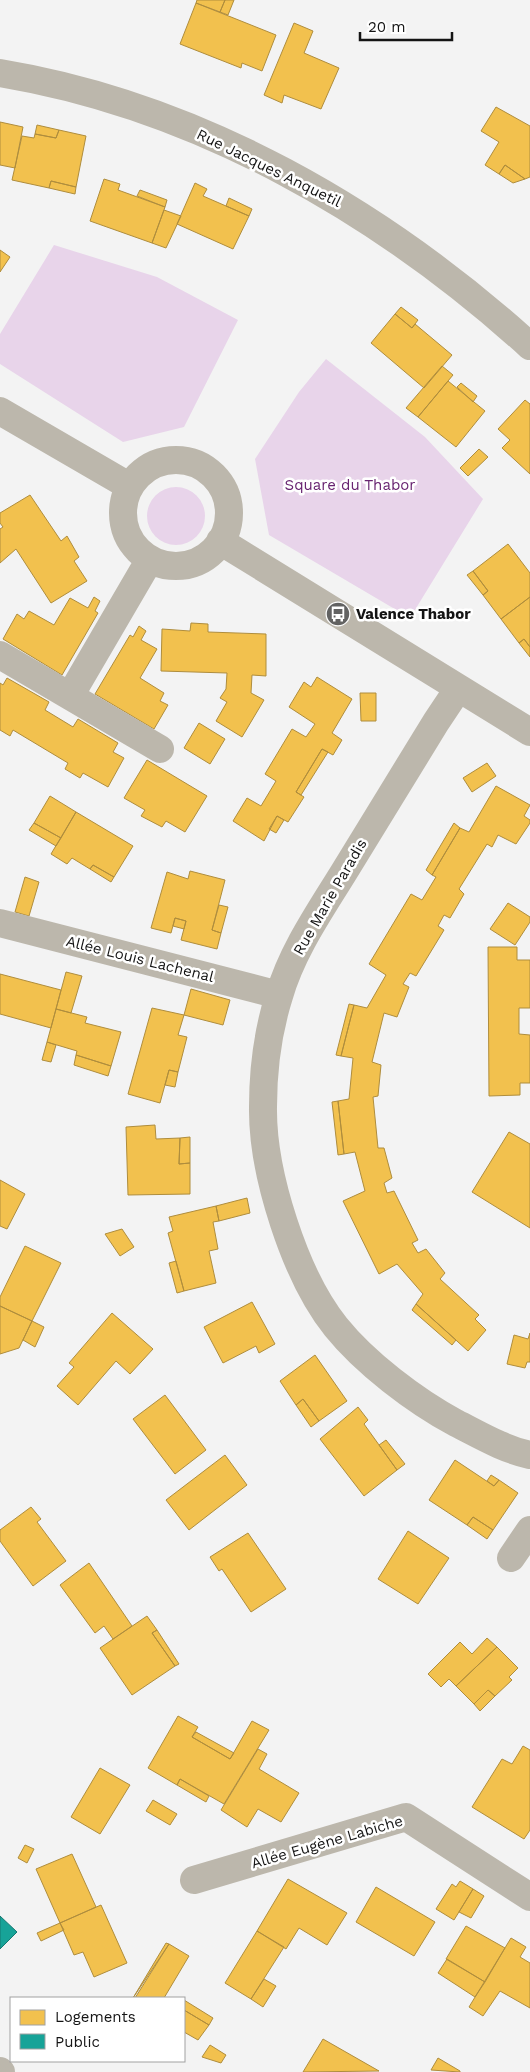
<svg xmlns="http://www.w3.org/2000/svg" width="530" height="2072" font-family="'Work Sans',sans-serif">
	<rect width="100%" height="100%" fill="#f3f3f3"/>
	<!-- green -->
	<path fill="#e8d4ea" d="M54,245l103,32 81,43 -54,107 -61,15 -123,-78v-30z
		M326,359l99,78 58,62 -73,119 -141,-83 -14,-76 44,-67z
		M147 516a29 29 0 1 1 58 0a29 29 0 1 1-58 0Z"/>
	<!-- homes -->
	<path fill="#f2c14e" stroke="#af8d3d" d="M197,0h28l-5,12 -24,-9z
		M225,0h9l-6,15 -8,-3z
		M196,3l80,32 -14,36 -20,-8 -1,5 -61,-24z
		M294,23l19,8 -9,22 35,15 -18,41 -37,-14 -2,8 -18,-8z
		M496,107l34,19v51l-5,2 -20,-14 -6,9 -14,-9 14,-23 -18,-11z
		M0,122l23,5 -8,41 -15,-3z
		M37,125l22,5 -3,8 -21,-4z
		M59,130l27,6 -10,51 -25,-6 -2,7 -37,-8 10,-44 12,2 1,-4 21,4z
		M505,165l20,14 -12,4 -14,-9z
		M104,179l16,5 -2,6 47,17 -13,36 -62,-22z
		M51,181l25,6 -1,7 -26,-6z
		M195,183l12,6 -4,7 46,20 -16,33 -56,-25z
		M140,190l27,10 -2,7 -28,-11z
		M229,198l23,11 -3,7 -23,-10z
		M164,210l17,6 -15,32 -14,-5z
		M0,250l10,7 -10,15z
		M401,307l17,13 -6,8 -17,-14z
		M395,314l17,14 3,-4 37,31 -28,33 -53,-45z
		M442,366l11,9 -35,42 -12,-9z
		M448,381l37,30 -29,36 -38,-30z
		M461,383l16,13 -4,6 -16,-15z
		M525,400l5,4v70l-28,-26 8,-8 -12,-11z
		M479,449l9,8 -20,19 -8,-8z
		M30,495l31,46 6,-5 12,21 -5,4 13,20 -36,22 -35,-54 -16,14v-34l3,-2 -3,-4v-10z
		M508,544l22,29v24l-29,22 -18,-24 5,-4 -15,-20z
		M473,571l15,20 -5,4 -16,-20z
		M94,597l6,4 -5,10 3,2 -36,62 -59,-36 14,-25 7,5 5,-8 25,14 16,-27 18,10z
		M530,597v50l-6,-8 -5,4 -18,-24z
		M191,623l17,1v8l58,2v42l-14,-1 -1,18 13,7 -22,37 -26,-16 11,-19 -7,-4 6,-9 1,-16 -66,-2 1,-42 28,2z
		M139,626l7,5 -5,9 16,9 -17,29 24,15 -4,8 8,4 -14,24 -59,-35 35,-59 3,2z
		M524,639l6,8v10l-11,-14z
		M317,677l35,22 -20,34 10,7 -9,15 -11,-6 -26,43 8,5 -16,25 -11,-6 -13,25 -31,-20 14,-23 14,8 15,-25 -11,-7 27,-45 14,8 9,-13 -26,-17 15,-25 7,5z
		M7,678l42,24 -4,8 28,17 5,-8 40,24 -5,9 11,6 -16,29 -25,-14 -3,5 -15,-9 3,-6 -55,-33 -3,6 -10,-6v-47l3,2z
		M360,693h16v28h-15z
		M199,723l26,16 -15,25 -26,-16z
		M322,749l6,3 -27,43 -5,-3z
		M147,760l60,36 -22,36 -19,-11 -4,6 -21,-11 4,-6 -21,-12z
		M487,763l9,13 -24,16 -9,-14z
		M496,786l34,19 -6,11 6,4v3l-14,21 -18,-9 -6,12 -5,-3 -28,45 5,5 -14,24 -6,-3 -6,11 6,4 -28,46 -6,-3 -7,11 6,3 -12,30 -13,-4 -12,49 9,3 -3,31 -5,1 5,51h6l8,30 -8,5 3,10 7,-2 24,49 -6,3 6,10 8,-4 19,24 -5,6 39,36 -4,4 11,11 -18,21 -52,-47 7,-10 -26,-30 -18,10 -36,-73 22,-10 -10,-39 -11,2 -6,-53 11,-2 4,-41 -12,-2 13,-51 13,3 19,-33 -17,-11 42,-70 11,6 14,-23 -4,-2 28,-47 9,4z
		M50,796l26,16 -15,26 -27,-15z
		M76,812l57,34 -19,31 -21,-12 -3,4 -18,-11 -5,6 -16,-10z
		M277,816l7,4 -8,13 -7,-4z
		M34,823l27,15 -5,8 -27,-16z
		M454,823l6,5 -28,47 -6,-5z
		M93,865l21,12 -3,5 -21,-13z
		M190,871l35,9 -13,50 9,3 -4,16 -36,-9 5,-19 -11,-3 -4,15 -20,-5 16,-56 21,7z
		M25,877l14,5 -10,34 -14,-4z
		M508,903l22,14v5l-15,23 -25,-16z
		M219,905l9,2 -7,26 -9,-3z
		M175,918l11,3 -2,8 -11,-3z
		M488,947h29v13h13v48h-11v26l11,1v48h-10v12l-31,1z
		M66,972l16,4 -11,37 -15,-4z
		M0,974l61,16 -10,38 -51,-14z
		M191,989l39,11 -7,25 -39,-10z
		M349,1004l5,1 -13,51 -5,-1z
		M152,1008l32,7 -6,20 9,2 -9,35 -9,-2 -9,33 -32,-9z
		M56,1009l31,8 -2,6 36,9 -10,34 -35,-11 1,-4 -30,-9z
		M47,1042l9,3 -5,17 -9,-2z
		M76,1055l35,11 -3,10 -34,-11z
		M169,1070l9,2 -3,15 -10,-2z
		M338,1101l6,53 -6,1 -6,-53z
		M155,1125l1,14 24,-1 -1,26 11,-1v31l-62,1 -2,-68z
		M509,1132l21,12v84l-58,-36z
		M190,1137v26l-11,1 1,-26z
		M0,1180l25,14 -18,35 -7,-3z
		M247,1198l3,15 -31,8 -3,-15z
		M216,1206l3,15 -6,1 5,27 -9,2 7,32 -32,8 -16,-58 5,-2 -4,-14z
		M122,1229l12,18 -14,9 -15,-22z
		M25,1246l36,17 -29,58 -32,-15v-9z
		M176,1261l8,30 -7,2 -8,-30z
		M252,1302l23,42 -16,9 -3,-7 -33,17 -19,-36z
		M416,1304l40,36 -4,5 -40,-35z
		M0,1306l32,15 -13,27 -19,6z
		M112,1313l41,36 -23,25 -14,-13 -38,44 -21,-19 17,-19 -5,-4z
		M32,1321l12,6 -9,20 -12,-7z
		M530,1333v29h-3l-2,6 -18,-4 7,-29 14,4z
		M315,1355l32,46 -28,20 -16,-22 -7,6 -16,-24z
		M165,1395l41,55 -31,24 -42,-55z
		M303,1399l16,22 -8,6 -15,-22z
		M358,1407l10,13 -4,4 33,46 -33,26 -44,-57z
		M386,1440l19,24 -8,6 -18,-25z
		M225,1455l22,30 -58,45 -23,-30z
		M455,1460l39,26 5,-6 19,13 -25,37 -20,-13 -6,8 -38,-25z
		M491,1475l8,5 -5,6 -7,-5z
		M31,1507l10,12 -4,3 29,39 -33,25 -33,-45v-11z
		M473,1517l20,13 -6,9 -20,-14z
		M408,1531l41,27 -31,46 -40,-25z
		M248,1533l38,56 -35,23 -29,-43 -3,2 -9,-14z
		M89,1563l43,63 -19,13 -9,-13 -9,7 -35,-48z
		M147,1616l10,14 -5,3 23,33 -43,29 -32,-47z
		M157,1630l22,34 -4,2 -23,-33z
		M487,1638l10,9 -41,39 -7,-7 -8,8 -13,-13 32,-32 12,12z
		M497,1647l21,21 -9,9 3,3 -17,16 -7,-6 -14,14 -18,-18z
		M488,1690l7,6 -15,15 -6,-7z
		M178,1716l20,11 -6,10 38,22 22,-38 17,9 -45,74 -44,-25 -3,6 -29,-17z
		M196,1732l38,21 -4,6 -38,-22z
		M523,1746l7,4v80l-6,9 -52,-32 30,-48 10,5z
		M258,1749l9,5 -8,15 40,24 -18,29 -23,-13 -11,18 -26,-17z
		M100,1768l30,17 -30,49 -29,-17z
		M180,1779l29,17 -3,6 -29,-17z
		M153,1800l24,14 -7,11 -24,-14z
		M25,1845l9,4 -7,14 -9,-5z
		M72,1854l24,53 -36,16 -24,-54z
		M288,1879l59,34 -20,32 -28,-17 -13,21 -29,-18z
		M460,1881l13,8 -19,31 -18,-11 16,-25 4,3z
		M376,1887l59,35 -21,34 -58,-34z
		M473,1889l11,7 -13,22 -12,-6z
		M101,1905l26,58 -33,14 -11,-25 -9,3 -14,-32z
		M60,1923l4,7 -23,11 -4,-8z
		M466,1926l39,22 -20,34 -39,-23z
		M257,1931l27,16 -33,52 -26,-16z
		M511,1938l15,9 -6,10 10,6v45l-30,-17 -17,25 -14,-9z
		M166,1943l3,1 -36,54z
		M169,1944l20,12 -25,42h-29z
		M447,1959l38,23 -10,15 -37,-24z
		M264,1979l12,7 -13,21 -12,-8z
		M184,2000l29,18 -4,7 -25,-15z
		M184,2010l25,15 -11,15 -14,-8z
		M323,2039l56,32 -76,1z
		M210,2045l16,10 -5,8 -19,-6z
		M438,2058l22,13v1l-29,-2z"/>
	<!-- public -->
	<path fill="#17a398" stroke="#167870" d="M0,1916l17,16 -17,17z"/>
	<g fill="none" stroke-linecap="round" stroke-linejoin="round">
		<!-- minor -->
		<path stroke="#bcb7ac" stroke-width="28" d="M0,73c199,33 382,139 530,273
			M0,411l129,75
			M123 513a53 53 0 1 1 106 0a53 53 0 1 1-106 0Z
			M220,541l310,191
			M0,655l160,94
			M458,689l-22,33c-31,50 -61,100 -92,150 -24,39 -52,79 -65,124 -11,35 -16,75 -16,111 -1,66 32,169 73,220 29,36 79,74 120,96 24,12 47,26 74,32
			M70,696l80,-137
			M0,923l279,72
			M511,1558l19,-28
			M194,1880l212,-63 124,80
			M0,2071l1,1"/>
	</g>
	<!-- icons -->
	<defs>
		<g id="bus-disc" transform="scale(1.25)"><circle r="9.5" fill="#626262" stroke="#fff"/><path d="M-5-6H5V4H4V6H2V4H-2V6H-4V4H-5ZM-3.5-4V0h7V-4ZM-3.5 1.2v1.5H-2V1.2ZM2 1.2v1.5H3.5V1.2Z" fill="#fff"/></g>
	</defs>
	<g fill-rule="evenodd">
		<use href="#bus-disc" x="338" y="614"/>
	</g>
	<g text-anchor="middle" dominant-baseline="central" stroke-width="5" stroke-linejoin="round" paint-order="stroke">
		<!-- street labels -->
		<g font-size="15" fill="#141414" stroke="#fff">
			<text transform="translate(269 168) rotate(26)">Rue Jacques Anquetil</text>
			<text transform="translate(330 897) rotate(-60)">Rue Marie Paradis</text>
			<text transform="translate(140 959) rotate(14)">Allée Louis Lachenal</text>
			<text transform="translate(327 1842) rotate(-16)">Allée Eugène Labiche</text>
		</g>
		<!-- park labels -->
		<g font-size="15" fill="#682471" stroke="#fff">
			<text x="350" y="485">Square du Thabor</text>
		</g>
		<!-- poi labels -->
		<g font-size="15" font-weight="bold" fill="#141414" stroke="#fff" text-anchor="start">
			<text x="356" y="614">Valence Thabor</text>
		</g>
	</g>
	<!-- legend -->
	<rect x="10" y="1997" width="175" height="65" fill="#ffffff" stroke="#a1a1a1"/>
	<rect x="20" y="2010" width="25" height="15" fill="#f2c14e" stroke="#a1a1a1"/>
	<text x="55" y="2022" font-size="15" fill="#141414">Logements</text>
	<rect x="20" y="2034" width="25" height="15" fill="#17a398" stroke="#a1a1a1"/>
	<text x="55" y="2047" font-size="15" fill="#141414">Public</text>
	<!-- scale -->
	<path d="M360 32v8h92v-8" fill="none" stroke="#141414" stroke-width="2.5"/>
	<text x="368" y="32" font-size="15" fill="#141414" stroke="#ffffff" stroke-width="4" paint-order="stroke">20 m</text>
</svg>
